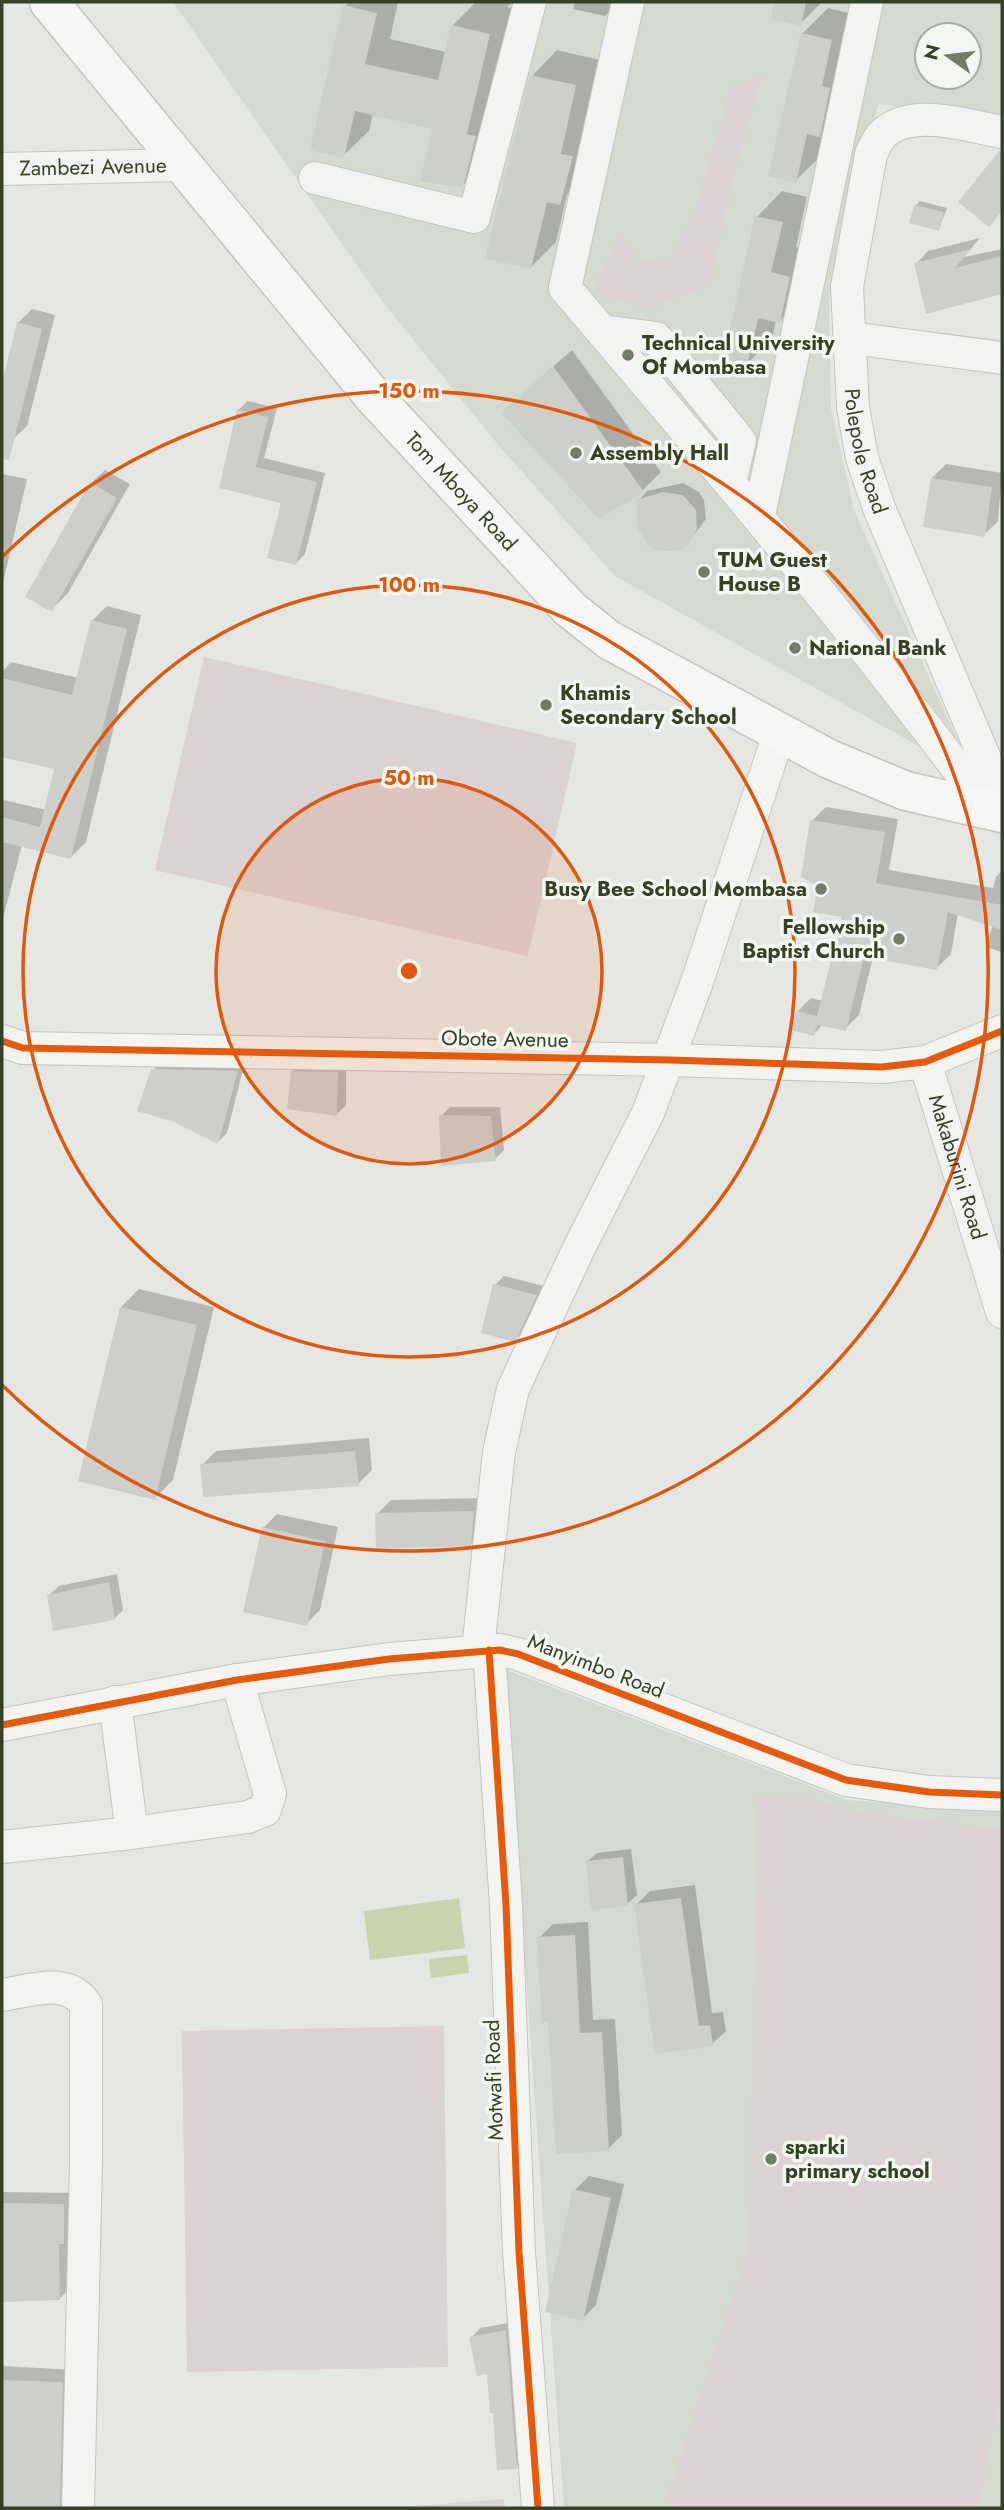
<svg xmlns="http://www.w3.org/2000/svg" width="1004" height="2510" font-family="Jost,sans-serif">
	<rect width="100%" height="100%" fill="#e5e7e2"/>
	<!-- built -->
	<path fill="#d5dad0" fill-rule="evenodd" d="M173,2h829v123l-123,-21 -33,98 -17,97 2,109 23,102 120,267 -359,-201 -116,-130 -117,-145zM927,35h42v42h-42z
		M504,1669l343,131 155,10v698h-438z"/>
	<!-- green -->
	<path fill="#dcd2d4" d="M762,75l-29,103 -23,107 -60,22 -57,-14 26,-61 16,27 33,4 27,-52 35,-121z
		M204,657l373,86 -49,213 -373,-86z
		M758,1798l57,2 52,14 135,15v553l-24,126h-286l-25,-8 82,-255z
		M444,2026l4,341 -261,5 -5,-341z
		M504,2499l1,9h-102v-1z"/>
	<!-- water -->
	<path fill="#c8d3af" d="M459,1898l6,50 -95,12 -6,-49z
		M467,1955l2,18 -38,5 -2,-19z"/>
	<!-- shadow -->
	<path fill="#0003" d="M349,2h49l-8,37 56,13 6,-26 24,-24h37l-6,5 8,2 -27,151 -26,26 -40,-6 12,-52 -61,-15 -4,18 -26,25 2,-150z
		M575,2h44l-14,14 -32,-7z
		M776,2h46l-22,22 -27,-6z
		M828,8l29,7 -36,141 -26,25 7,-147z
		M557,50l43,10 -15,117 -18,18 -11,47 -25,25 1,-191z
		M1002,151v59l-4,6 -37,-14z
		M782,191l25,6 -11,50 19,5 -10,43 -25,26 -4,-1 -4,19 -25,25 10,-147z
		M920,201l27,7 -8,21 -23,-24z
		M980,238l-16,19 38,-8v50l-1,-6 -85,-29 12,-13z
		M32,309l23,6 -28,111 -14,13 -11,-3v-46l16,-67z
		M572,350l89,122 -18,18 -122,-95z
		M248,401l29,7 -13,50 61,15 -20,81 -9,9 -13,-62 -62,-14 17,-77z
		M946,464l56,9 -4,48 -14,14 -52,-57z
		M105,470l25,14 -62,109 -14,14 37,-124z
		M3,474l24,5 -25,108v-112z
		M683,483l16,9 5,8 2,19 -20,26 -48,-44 9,-10z
		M107,606l34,9 -55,227 -15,15 -49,-12 -20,77v-119l2,-3 42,10 10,-42 -54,-13v-83l9,-10 67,16 14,-57z
		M826,807l72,12 -9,51 104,18 3,-11 6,-7v82l-16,-5 7,-22 -35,-12 -7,41 -14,14 -64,-11 -14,58 -14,14 -22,-5 -9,10 -17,-22 14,-14 12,3 21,-86 -25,-30 -7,-64z
		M162,1060l83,2 -18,71 -9,9 -65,-72z
		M302,1063l44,1v41l-9,9 -45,-42z
		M450,1107h50l4,43 -9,9 -54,-43z
		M504,1276l40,10 -20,45 -10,9 -19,-55z
		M139,1289l75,18 -41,173 -18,18 -34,-191z
		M369,1438l3,32 -14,14 -156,-19 14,-14z
		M487,1498l-3,33 -14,14 -93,-31 14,-14z
		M277,1514l61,13 -18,83 -14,14 -43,-96z
		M117,1574l6,36 -9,9 -65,-24 10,-9z
		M631,1849l6,46 -10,9 -40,-42 10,-9z
		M695,1885l17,128 11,-1 3,19 -14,13 -55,8 -21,-147 14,-14z
		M588,1922l5,98 22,-1 7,116 -14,14 -58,-129 -11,-82 14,-14z
		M589,2176l35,8 -28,121 -14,14 -7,-129z
		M2,2192l73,1 -4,94 -12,12 -57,1z
		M515,2322l10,136 -9,9 -21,-56 -7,-39 -17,-34 9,-10z
		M2,2366l73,4 1,138h-74z"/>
	<!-- building -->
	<path fill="#cdcfca" d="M774,2h32l-5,24 -30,-7z
		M343,5l34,8 -12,51 73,16 13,-55 39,9 -23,100 9,2 -13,52 -43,-7 12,-52 -77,-18 -11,47 -34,-8z
		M801,33l31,7 -10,46 8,2 -10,49 -13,-3 -11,49 -28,-7z
		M530,75l46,10 -15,69 12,2 -13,49 -13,-3 -16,67 -46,-11z
		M1000,150l2,60 -13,17 -31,-25z
		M914,205l30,7 -5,19 -30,-8z
		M755,216l28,6 -12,50 19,5 -10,46 -22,-5 -11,48 -24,-5z
		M971,249l-16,19 47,-12v38l-76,20 -12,-51z
		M17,322l25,7 -33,131 -7,-1v-76z
		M553,366l91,126 -45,27 -98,-106z
		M237,409l31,8 -12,50 61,15 -21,83 -29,-7 14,-55 -62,-15z
		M931,478l61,9 -7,50 -62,-10z
		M90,482l27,16 -65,114 -27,-15z
		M663,492l20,3 13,15 1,19 -10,17 -9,5h-20l-9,-5 -11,-17 -2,-29z
		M91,620l36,9 -56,230 -69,-17v-25l38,10 14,-58 -52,-12v-79l70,17z
		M810,820l75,12 -9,51 126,22v25l-54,-18 -11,58 -73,-13 -18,74 -29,-6 -3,11 -23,-6 5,-19 21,5 25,-99 -29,-5 4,-26 -16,-9z
		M151,1069l87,2 -20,73 -44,-22 -37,-11z
		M291,1071l47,1 -1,44 -50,-7z
		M439,1115l52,1 5,45 -55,5z
		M493,1284l44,11 -22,47 -34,-9z
		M120,1307l77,18 -42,175 -77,-19z
		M355,1451l4,35 -156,11 -3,-33z
		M474,1511l-3,35 -95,3 -1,-36z
		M262,1527l63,14 -18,85 -64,-14z
		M109,1582l6,38 -62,11 -6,-36z
		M623,1857l5,49 -37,4 -5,-49z
		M681,1898l18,128 11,-1 3,21 -58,8 -21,-150z
		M575,1935l5,98 22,-1 7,119 -53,3 -8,-132 -6,1 -5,-86z
		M573,2189l38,9 -28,123 -38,-9z
		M2,2203l62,1v40h-5l1,56 -58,2z
		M506,2330l11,139 -20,1 -4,-57h-3l-3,-39 -10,2 -8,-39z
		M2,2380l61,2 -3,126h-58z"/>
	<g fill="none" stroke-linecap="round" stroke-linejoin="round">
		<!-- minor casing -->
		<g stroke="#c3c5c0" stroke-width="34">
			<g id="minor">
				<path d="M628,2l-63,286c146,171 291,343 425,524"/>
				<path id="s1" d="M1002,132c-34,-6 -92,-26 -120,3 -5,5 -8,14 -11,19l-24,133 6,120 9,51 17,50 123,291"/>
				<path id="s2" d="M2,169l181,-4"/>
				<path d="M315,178l159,39 56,-215"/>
				<path d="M602,331l54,7 84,103 -10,41"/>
				<path d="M851,338l151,20"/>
				<path d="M759,516l108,-514"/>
				<path d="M2,1041l21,7 647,12 212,7 43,-5 77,-31"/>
				<path id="s3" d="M925,1062l77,250"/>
				<path d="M478,1650l21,-198 14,-63 67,-143 68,-133 49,-131 82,-248"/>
				<path d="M489,1650l17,255 13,347 19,256"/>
				<path d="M2,1725l235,-45 152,-21 111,-9 18,4 328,126 83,12 73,3"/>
				<path d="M132,1833l116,-16 17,-7 5,-16 -33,-114"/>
				<path d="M2,1847l130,-14 -17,-131"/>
				<path d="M2,1995c29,-4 66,-19 84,10v156l-8,347"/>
			</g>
		</g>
		<!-- major casing -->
		<g stroke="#c2c5be" stroke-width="41">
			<g id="major">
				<path id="s4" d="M49,2l324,394 197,213 39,31 220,119 77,32 96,22"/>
			</g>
		</g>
		<!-- minor -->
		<use href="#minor" stroke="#f3f4f1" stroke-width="32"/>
		<!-- major -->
		<use href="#major" stroke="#f6f6f6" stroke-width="38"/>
		<!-- cycleway casing -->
		<g stroke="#f4f7ef" stroke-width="11">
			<path id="cycleway" d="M2,1041l21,7 647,12 212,7 43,-5 77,-31
				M489,1650l17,255 13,347 19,256
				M2,1725l235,-45 152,-21 111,-9 18,4 328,126 83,12 73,3"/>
		</g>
		<!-- cycleway -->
		<use href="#cycleway" stroke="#e8590c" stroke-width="7"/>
	</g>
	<!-- distance rings -->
	<circle cx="409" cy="971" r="193" fill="#df580d" fill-opacity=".12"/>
	<g fill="none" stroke="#df580d" stroke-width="3.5">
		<circle cx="409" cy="971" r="193"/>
		<circle cx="409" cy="971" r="386"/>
		<path d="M2 557A580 580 0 1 1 2 1385"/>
	</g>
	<!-- markers -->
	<g fill="#737b69" stroke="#f4f7ef" stroke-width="2.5">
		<circle cx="628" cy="355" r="7"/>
		<circle cx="576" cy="453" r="7"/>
		<circle cx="704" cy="572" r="7"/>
		<circle cx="795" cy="648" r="7"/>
		<circle cx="546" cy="705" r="7"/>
		<circle cx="821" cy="889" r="7"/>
		<circle cx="899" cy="939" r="7"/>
		<circle cx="771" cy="2159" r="7"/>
	</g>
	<g text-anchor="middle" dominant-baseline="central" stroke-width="7" stroke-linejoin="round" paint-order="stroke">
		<!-- street labels -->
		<g font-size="21" fill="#364128" stroke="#f4f7ef">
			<text stroke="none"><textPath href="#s2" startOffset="91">Zambezi Avenue</textPath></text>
			<text stroke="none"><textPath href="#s1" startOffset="448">Polepole Road</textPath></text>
			<text stroke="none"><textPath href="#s4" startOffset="640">Tom Mboya Road</textPath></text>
			<text transform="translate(505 1039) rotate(1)">Obote Avenue</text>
			<text stroke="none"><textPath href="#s3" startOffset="110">Makaburini Road</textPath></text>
			<text transform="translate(596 1666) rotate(21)">Manyimbo Road</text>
			<text transform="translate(494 2080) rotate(-92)">Motwafi Road</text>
		</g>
		<!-- poi labels -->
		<g font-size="21" font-weight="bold" fill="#364128" stroke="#f4f7ef" text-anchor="start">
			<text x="642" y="343">Technical University<tspan x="642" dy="24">Of Mombasa</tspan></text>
			<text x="590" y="453">Assembly Hall</text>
			<text x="718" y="560">TUM Guest<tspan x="718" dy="24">House B</tspan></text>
			<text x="809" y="648">National Bank</text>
			<text x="560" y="693">Khamis<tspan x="560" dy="24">Secondary School</tspan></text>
			<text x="807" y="889" text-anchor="end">Busy Bee School Mombasa</text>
			<text x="885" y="927" text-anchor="end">Fellowship<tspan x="885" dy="24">Baptist Church</tspan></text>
			<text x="785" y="2147">sparki<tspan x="785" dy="24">primary school</tspan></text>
		</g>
	</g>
	<circle cx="409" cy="971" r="10" fill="#df580d" stroke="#f4f7ef" stroke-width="3.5"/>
	<g font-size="21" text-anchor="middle" font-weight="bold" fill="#df580d" stroke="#f4f7ef" stroke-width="7" stroke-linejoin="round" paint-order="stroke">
		<text x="409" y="398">150 m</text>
		<text x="409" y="592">100 m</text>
		<text x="409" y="785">50 m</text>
	</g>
	<!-- border -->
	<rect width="1004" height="2510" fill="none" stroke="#364128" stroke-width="7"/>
	<!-- north arrow -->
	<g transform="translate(948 56) rotate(284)"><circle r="33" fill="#f4f7ef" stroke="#a8ae9f" stroke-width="2"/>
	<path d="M0-5L12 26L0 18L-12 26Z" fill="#737b69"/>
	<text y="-10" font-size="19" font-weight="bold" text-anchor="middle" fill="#364128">N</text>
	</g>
</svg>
